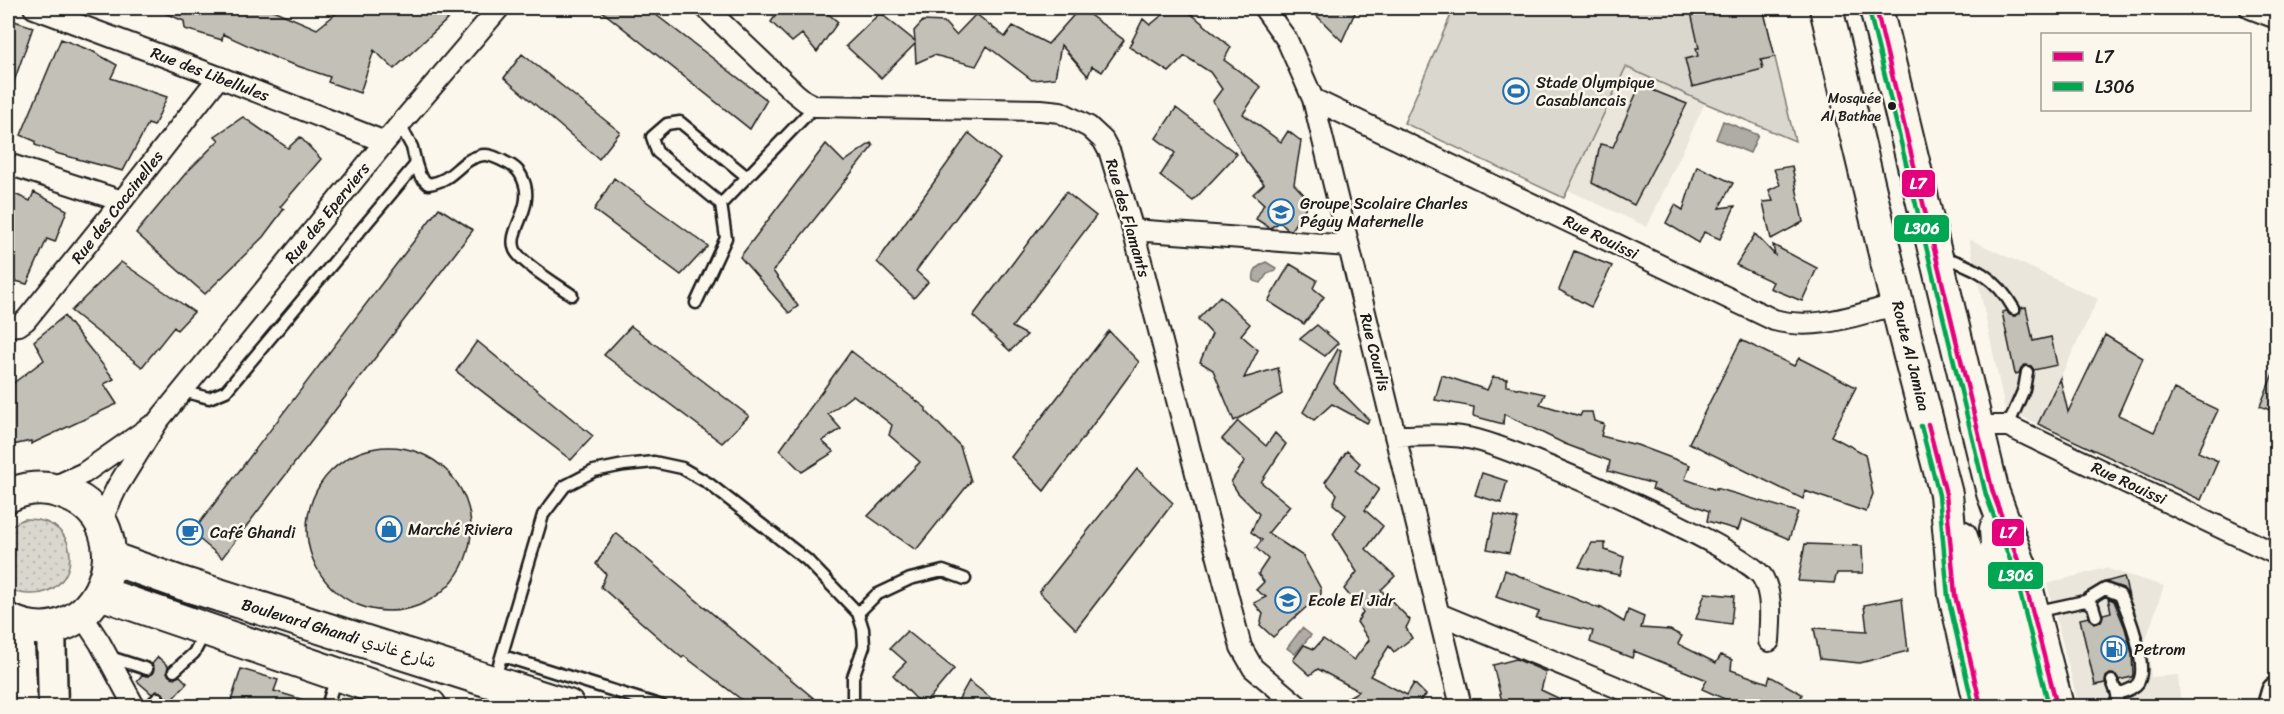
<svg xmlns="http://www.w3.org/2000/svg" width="2284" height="714" font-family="Sriracha,'Playpen Sans Arabic',sans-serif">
	<defs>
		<pattern id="garden-dots" width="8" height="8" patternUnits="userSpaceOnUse" patternTransform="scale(1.5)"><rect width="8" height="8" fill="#dad7ce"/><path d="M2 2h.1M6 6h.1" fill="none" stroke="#bab8b0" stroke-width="1.8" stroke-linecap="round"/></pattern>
	</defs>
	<rect width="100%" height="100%" fill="#fbf7ec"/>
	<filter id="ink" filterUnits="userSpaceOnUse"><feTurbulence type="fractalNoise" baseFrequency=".0167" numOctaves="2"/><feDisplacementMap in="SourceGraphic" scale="12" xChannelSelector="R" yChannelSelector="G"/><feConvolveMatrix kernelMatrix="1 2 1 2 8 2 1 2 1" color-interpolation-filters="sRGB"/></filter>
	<g filter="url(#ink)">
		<!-- built -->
		<path fill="#eae6dc" d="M1625,67l80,36 -58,124 -79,-37z
			M1969,239l129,60 -60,125 -33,-15z
			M2105,568l59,18 -22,65 7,5 2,21 27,-2 3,31h-102l-32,-122z"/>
		<!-- garden -->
		<path fill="url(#garden-dots)" stroke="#7b7a75" stroke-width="1.5" d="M24,519c63,-3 58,78 5,75 -8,0 -16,-3 -21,-8v-59z"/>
		<!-- pitch -->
		<path fill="#dad7ce" stroke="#7b7a75" stroke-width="1.5" d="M1454,8h309l32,133 -90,-38 -79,-36 -62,131 -160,-75z"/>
		<!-- water -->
		<path fill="#afaca5" stroke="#74726e" stroke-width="1.5" d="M1723,121l35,14 -8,18 -34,-14z
			M1266,262l10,6 -1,3 -8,3 -6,9 -7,-2c-2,-11 3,-14 12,-19z
			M1302,628l9,7 -16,19 -8,-6z"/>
		<!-- building -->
		<path fill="#c3c0b8" stroke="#1c1c1c" stroke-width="1.5" d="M153,8h115l49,21 26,-21h94l13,9 -56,52 -20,-19 -14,43 -32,-11 2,-5 -50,-17 -57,-26 -1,6 -37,-11 -1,-8z
			M598,8h49l120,92 -17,29z
			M781,8h40l17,14 -21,30 -15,-18 -10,8 -21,-20z
			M1080,8l44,32 -22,32 -10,-6 -4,10 -27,-31 -6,33 -23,2 -45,-34 -11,20 -42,-11 -18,8 -1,-19 -34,34 -35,-32 34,-33 35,28 -1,-10 9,-10 21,1 12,13 20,-21 29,23 8,-11 35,18z
			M1171,8h13l47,39 -7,13 37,27 -18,27 38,28 7,-11 13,10 -7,43 16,17 -19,29 -4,-1 -7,-7 -10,6 -14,-9 8,-15 -11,-10 11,-10 -18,-23 -33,-60 9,-12 -12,-17 -25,-16 -16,16 -40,-25 14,-28 7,6z
			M1309,8h48l-15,33z
			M1690,8h73l12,49 -14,3 2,9 -71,18 -7,-28 13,-3 -2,-8h3z
			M8,19l25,8 -23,66 -2,-1z
			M61,39l31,12 25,14 -6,13 56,19 -13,29 -6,-2 -25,47 -64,-17 -24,-9v-4l-14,-6z
			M522,54l98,78 -21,27 -95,-81z
			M1640,85l47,19 -53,101 -42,-22 8,-39 13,3z
			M1176,108l61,46 -44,47 -33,-25 15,-23 -19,-15z
			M243,117l45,31 12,-11 21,22 -41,48 4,2 -21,28 -58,57 -69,-61 50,-60 33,-33 -4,-4z
			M969,133l31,26 -84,112 12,11 -14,16 -37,-36z
			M871,143l2,3 -100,125 25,35 -9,7 -49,-56 86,-113 18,18z
			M1697,166l36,17 -14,25 16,-2 -15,33 -16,-7 -5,11 -33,-20 9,-18 8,5z
			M1792,166l11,56 -32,17 -8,-37 10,-1 -4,-11 11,-5 -6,-16z
			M614,178l94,68 -27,29 -87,-65z
			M8,191l22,10 4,-9 33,18 -12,32 -8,-3 -20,45 -19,-5z
			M1066,192l30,24 -84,111 15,8 -17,16 -37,-35z
			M439,208l34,22 -251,328 -30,-25z
			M1755,234l20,21 -2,-10 44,23 -15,33 -32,-13 3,-6 -37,-17z
			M1574,251l38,15 -21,41 -32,-17z
			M121,262l73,50 -17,18 -3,-3 -32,40 -71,-56z
			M1290,264l27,16 -4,8 11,9 -20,27 -36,-23z
			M1220,296l30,28 -9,11 17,15 -14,28 34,-10 4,26 -48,27 -21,-51 -13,-8 12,-28 -14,-15z
			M2026,307l7,34 18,-4 6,28 -23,5 -3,-4 -6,-1 -4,3 -2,5 -4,1 -13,-62 4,-1 4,4 5,1 5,-3 1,-5z
			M64,316l50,63 -10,5 13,20 -86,40v-3l-23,5v-59l36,-27 -10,-19z
			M1317,325l21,18 -13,13 -25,-17z
			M631,326l118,90 -27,27 -118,-88z
			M1109,331l30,31 -95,129 -33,-34z
			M2105,335l38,23 -25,57 36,17 20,-43 44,21 -20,42 20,9 -17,39 -163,-76 22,-46 8,34z
			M1741,340l53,26 5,-8 57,29 -25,49 34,18 8,40 -7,18 -61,-21 -2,8 -114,-56z
			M477,341l116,95 -22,24 -115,-89z
			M1338,349l3,1 -7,34 35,36 -2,3 -35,-19 -18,16 -11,-8z
			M851,351l75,57v3l34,35 11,35 -55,69 -48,-34 52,-54 -31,-27 3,-10 -39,-30 -25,19 13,15 -19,12 12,11 -32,20 -22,-22z
			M2276,366h1v47l-17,-7z
			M1442,375l45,15 6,-13 14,2v7l38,8 -5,10 40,12 2,-4h10l2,9 10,3 -3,12 36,9 53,20 -5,14 31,11v-2l82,24 -9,27 -47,-20 -4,11 -31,-9 2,-10 -57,-22 2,-5 -46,-13 2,-10 -45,-17 -61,-30 -1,10 -30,-8 1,-9 -39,-7z
			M1238,421l28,25 9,-13 11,11 -25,38 29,24 -22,27 35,23 18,33v5l-48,43 -13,-12 3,-11 -9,-11 12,-6 -10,-7 8,-8 -6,-8 10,-15 -12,-11 6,-8 -11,-8 8,-18 -21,-21 -7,-11 14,-21 -23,-22z
			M307 529a82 82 0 1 1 164 0a82 82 0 1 1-164 0Z
			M1347,451l13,12 -5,7 24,19 -14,21 18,16 -17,23 29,27 -14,14 29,30 -4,8 6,10 -18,14 -5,-6 -19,30 37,19 7,-12 12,12 -7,7 8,4h-94l26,-15 -41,-22 -8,6 -17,-15 11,-15 10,4 9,-10 31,21 15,-20 -12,-18 6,-10 -19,-23 13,-17 -24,-38 13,-19 -13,-11 4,-10 -12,-12z
			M1137,469l36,34 -97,126 -37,-37z
			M1482,473l25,8 -6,22 -26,-8z
			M1495,514l23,5 -9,34 -22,-4z
			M616,533l207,173h-73l-66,-50 -2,2 -81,-71 5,-13 -10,-10z
			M1592,543h13v7l19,7 -4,18 -41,-8z
			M1805,544l57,2 1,27h-26l-3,10 -36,-2z
			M1505,570l95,39v-2l24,15 4,-12 16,7 -3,11 29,2 12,6 -4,8 38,19 5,-8 11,5 -1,10 37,13 2,-7 32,18 -3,12h-34l-19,-8 -3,8h-3l-38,-17 5,-9 -73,-29 -2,7 -42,-16 3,-11 -57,-13 3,-6 -43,-15z
			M2124,577l5,20 -6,-9 -18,-6z
			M1705,593l29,3 -3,28 -35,-5z
			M1902,598l6,53 -48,12 -40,-4 -6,-31 53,3 -3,-26z
			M2108,598l6,3 11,27 7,26 1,20 -1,3 -13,3 -3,-5 -6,-1 -4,3 -1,6 -10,2 -15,-66 9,-2 5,6 7,-1 2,-8 8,-2z
			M907,631l47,38 -31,37 -30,-31 13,-13 -16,-14z
			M158,657l10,9 -1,6 2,4 6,2 5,-2 7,7 -21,23 -3,-3 2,-6 -2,-4 -6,-2 -5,3 -15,-13 5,-6 6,1 4,-2 2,-6 -2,-4z
			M1516,659l30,13 -5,18 34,16h-72l-10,-41z
			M241,669l37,11 -4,11 40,12 -1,3h-66l-16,-5z
			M969,681l32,25h-46z"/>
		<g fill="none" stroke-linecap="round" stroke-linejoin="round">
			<!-- lane casing -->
			<g stroke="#1c1c1c" stroke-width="15">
				<path id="lane" d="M416,164l4,12 8,8c26,-3 30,-23 51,-28 9,-3 18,2 26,6 11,5 16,10 20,23 7,26 -18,47 -10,65 6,13 44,36 57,45
					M746,176l-66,-54 -13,2 -15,13 5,15 64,52 94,-98
					M1939,256c35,10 57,21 75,53
					M696,303l30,-65 -5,-34
					M182,391l27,7 17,-7 190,-227 -4,-17 -12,-22
					M2008,426l16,-37 3,-17
					M2085,601l20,-12 15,6c8,17 29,71 18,88 -4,6 -14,9 -21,11
					M2034,612l51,-11 8,5 3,10
					M858,613l18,-18 34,-16 33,-8 22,8
					M107,656l40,13
					M503,656l159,50
					M174,671l20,-18 11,-21
					M494,681l49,-166 22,-29 29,-15 30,-6 30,-3 28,6 26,15 99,77 51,53 5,16 1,17 -11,31v29
					M2112,681l5,13 1,12
					M149,706l9,-8
					M327,706l9,-29"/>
			</g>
			<!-- street casing -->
			<g stroke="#1c1c1c" stroke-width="24">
				<path id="street" d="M34,8l185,69 166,65
					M706,8l89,85 10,8 10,5 226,4 19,2 29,15 14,13 7,13 23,77 108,417 12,21 45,38
					M1264,8l23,32 26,59 148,607
					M2250,8l26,10
					M1313,99l461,221c42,11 82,-5 124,-16
					M8,164l114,37
					M1133,230l216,16
					M8,326l11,-1 7,-5 96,-119 97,-124
					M1979,431l12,-5h17l268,128
					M1395,436c26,0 53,-3 78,3 40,8 276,111 290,139 10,19 7,43 6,63
					M49,489l35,-16 67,-47
					M100,523l17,-36 41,-66 227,-279 114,-134
					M81,614l19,29 34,63
					M1439,614l223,92"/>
			</g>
			<!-- secondary casing -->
			<g stroke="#1c1c1c" stroke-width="33">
				<path id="secondary" d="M19,625l4,81
					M51,627l2,79
					M2272,706l4,-14"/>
			</g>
			<!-- primary casing -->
			<g stroke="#1c1c1c" stroke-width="36">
				<path id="primary" d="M1826,8l79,329 41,157 9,101 26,111
					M1876,8l117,485 29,78 35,135
					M8,496c16,-8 35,-10 53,-4 93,29 37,172 -53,128
					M1996,529l3,46 30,131
					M1961,537l17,50 28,119
					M110,558l71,25 387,123
					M100,593l330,113"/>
			</g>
			<!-- lane -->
			<use href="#lane" stroke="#fbf7ec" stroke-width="10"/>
			<!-- street -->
			<use href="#street" stroke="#fbf7ec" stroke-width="20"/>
			<!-- secondary -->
			<use href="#secondary" stroke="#fbf7ec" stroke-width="28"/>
			<!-- primary -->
			<use href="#primary" stroke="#fbf7ec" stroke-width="32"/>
			<!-- bus-1 casing -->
			<g stroke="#fbf7ec" stroke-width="9">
				<path id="bus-1" d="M1876,8l117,485 29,78 35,135
					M1928,424l18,70 9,101 26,111"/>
			</g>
			<!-- bus-2 casing -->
			<g stroke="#fbf7ec" stroke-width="9">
				<path id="bus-2" d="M1869,10l117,485 29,78 34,133
					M1921,426l18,69 9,102 25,109"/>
			</g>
			<!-- bus-1 -->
			<use href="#bus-1" stroke="#e5007d" stroke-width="4.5"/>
			<!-- bus-2 -->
			<use href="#bus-2" stroke="#00a651" stroke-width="4.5"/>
		</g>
	</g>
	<!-- icons -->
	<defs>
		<g id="stadium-ring" transform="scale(1.35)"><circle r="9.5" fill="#fbf7ec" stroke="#1f6fb2" stroke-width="1.5"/><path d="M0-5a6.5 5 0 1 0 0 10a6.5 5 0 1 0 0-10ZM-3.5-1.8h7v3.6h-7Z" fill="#1f6fb2"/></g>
		<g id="school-ring" transform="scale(1.35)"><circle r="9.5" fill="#fbf7ec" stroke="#1f6fb2" stroke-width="1.5"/><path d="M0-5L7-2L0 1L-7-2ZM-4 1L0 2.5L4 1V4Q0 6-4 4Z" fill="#1f6fb2"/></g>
		<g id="shop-ring" transform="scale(1.35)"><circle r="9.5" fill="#fbf7ec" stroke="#1f6fb2" stroke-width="1.5"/><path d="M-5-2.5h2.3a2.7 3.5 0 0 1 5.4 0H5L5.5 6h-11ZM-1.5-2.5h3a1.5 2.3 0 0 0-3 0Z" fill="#1f6fb2"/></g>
		<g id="cafe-ring" transform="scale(1.35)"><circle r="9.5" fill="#fbf7ec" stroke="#1f6fb2" stroke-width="1.5"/><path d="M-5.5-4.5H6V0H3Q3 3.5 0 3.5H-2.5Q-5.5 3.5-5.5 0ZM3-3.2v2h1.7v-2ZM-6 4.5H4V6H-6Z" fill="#1f6fb2"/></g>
		<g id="fuel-ring" transform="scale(1.35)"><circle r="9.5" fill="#fbf7ec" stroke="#1f6fb2" stroke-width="1.5"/><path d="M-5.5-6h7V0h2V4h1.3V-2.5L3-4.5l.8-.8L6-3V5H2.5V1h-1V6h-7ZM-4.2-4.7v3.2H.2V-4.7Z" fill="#1f6fb2"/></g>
	</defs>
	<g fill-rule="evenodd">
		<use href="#stadium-ring" x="1516" y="91"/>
		<use href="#school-ring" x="1281" y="212"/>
		<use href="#shop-ring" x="389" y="529"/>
		<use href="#cafe-ring" x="190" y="532"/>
		<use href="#school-ring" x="1288" y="600"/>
		<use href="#fuel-ring" x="2114" y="649"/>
	</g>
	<!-- markers -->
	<circle fill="#1c1c1c" stroke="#fbf7ec" stroke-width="2" cx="1892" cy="106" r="5"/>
	<g text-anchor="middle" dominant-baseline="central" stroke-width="5" stroke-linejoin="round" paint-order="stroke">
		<!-- bus labels -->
		<g font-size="14" fill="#1c1c1c" stroke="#fbf7ec" text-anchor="end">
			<text x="1881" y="98">Mosquée<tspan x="1881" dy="18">Al Bathae</tspan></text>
		</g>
		<!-- street labels -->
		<g font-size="16" fill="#1c1c1c" stroke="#fbf7ec">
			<text transform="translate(210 74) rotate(21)">Rue des Libellules</text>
			<text transform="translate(117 207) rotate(-52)">Rue des Coccinelles</text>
			<text transform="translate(327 213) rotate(-51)">Rue des Eperviers</text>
			<text transform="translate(1128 218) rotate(74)">Rue des Flamants</text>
			<text transform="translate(1601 237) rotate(26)">Rue Rouissi</text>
			<text transform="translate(1375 352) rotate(76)">Rue Courlis</text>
			<text transform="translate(1911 356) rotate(76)">Route Al Jamiaa</text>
			<text transform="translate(2129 483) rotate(25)">Rue Rouissi</text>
			<text transform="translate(339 633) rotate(17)">Boulevard Ghandi شارع غاندي</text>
		</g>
		<!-- poi labels -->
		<g font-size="16" fill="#1c1c1c" stroke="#fbf7ec" text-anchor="start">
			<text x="1536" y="82">Stade Olympique<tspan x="1536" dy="18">Casablancais</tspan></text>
			<text x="1300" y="203">Groupe Scolaire Charles<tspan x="1300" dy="18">Péguy Maternelle</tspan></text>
			<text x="408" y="529">Marché Riviera</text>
			<text x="210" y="532">Café Ghandi</text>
			<text x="1308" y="600">Ecole El Jidr</text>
			<text x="2134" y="649">Petrom</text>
		</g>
	</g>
	<g stroke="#fbf7ec" stroke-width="2">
		<rect x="1901" y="169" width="35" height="29" rx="6" fill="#e5007d"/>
		<rect x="1893" y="214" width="57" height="29" rx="6" fill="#00a651"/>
		<rect x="1991" y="518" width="34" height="29" rx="6" fill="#e5007d"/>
		<rect x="1987" y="561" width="57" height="29" rx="6" fill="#00a651"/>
	</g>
	<g font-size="16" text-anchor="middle" font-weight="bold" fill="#fff">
		<text x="1918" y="189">L7</text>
		<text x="1922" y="234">L306</text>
		<text x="2008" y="538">L7</text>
		<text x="2016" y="581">L306</text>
	</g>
	<!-- margin -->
	<rect width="2284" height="714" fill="none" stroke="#fbf7ec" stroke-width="30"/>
	<rect x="15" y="15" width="2254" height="684" fill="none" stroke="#1c1c1c" stroke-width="2" filter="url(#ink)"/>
	<!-- legend -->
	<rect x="2041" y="33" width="210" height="78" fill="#fbf7ec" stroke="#a29f99" stroke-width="1.5"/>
	<rect x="2053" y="52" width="30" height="9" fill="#e5007d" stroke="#a29f99" stroke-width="1.5"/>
	<text x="2095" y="63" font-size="18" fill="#1c1c1c">L7</text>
	<rect x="2053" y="82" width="30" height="9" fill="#00a651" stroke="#a29f99" stroke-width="1.5"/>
	<text x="2095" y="93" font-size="18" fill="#1c1c1c">L306</text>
</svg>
